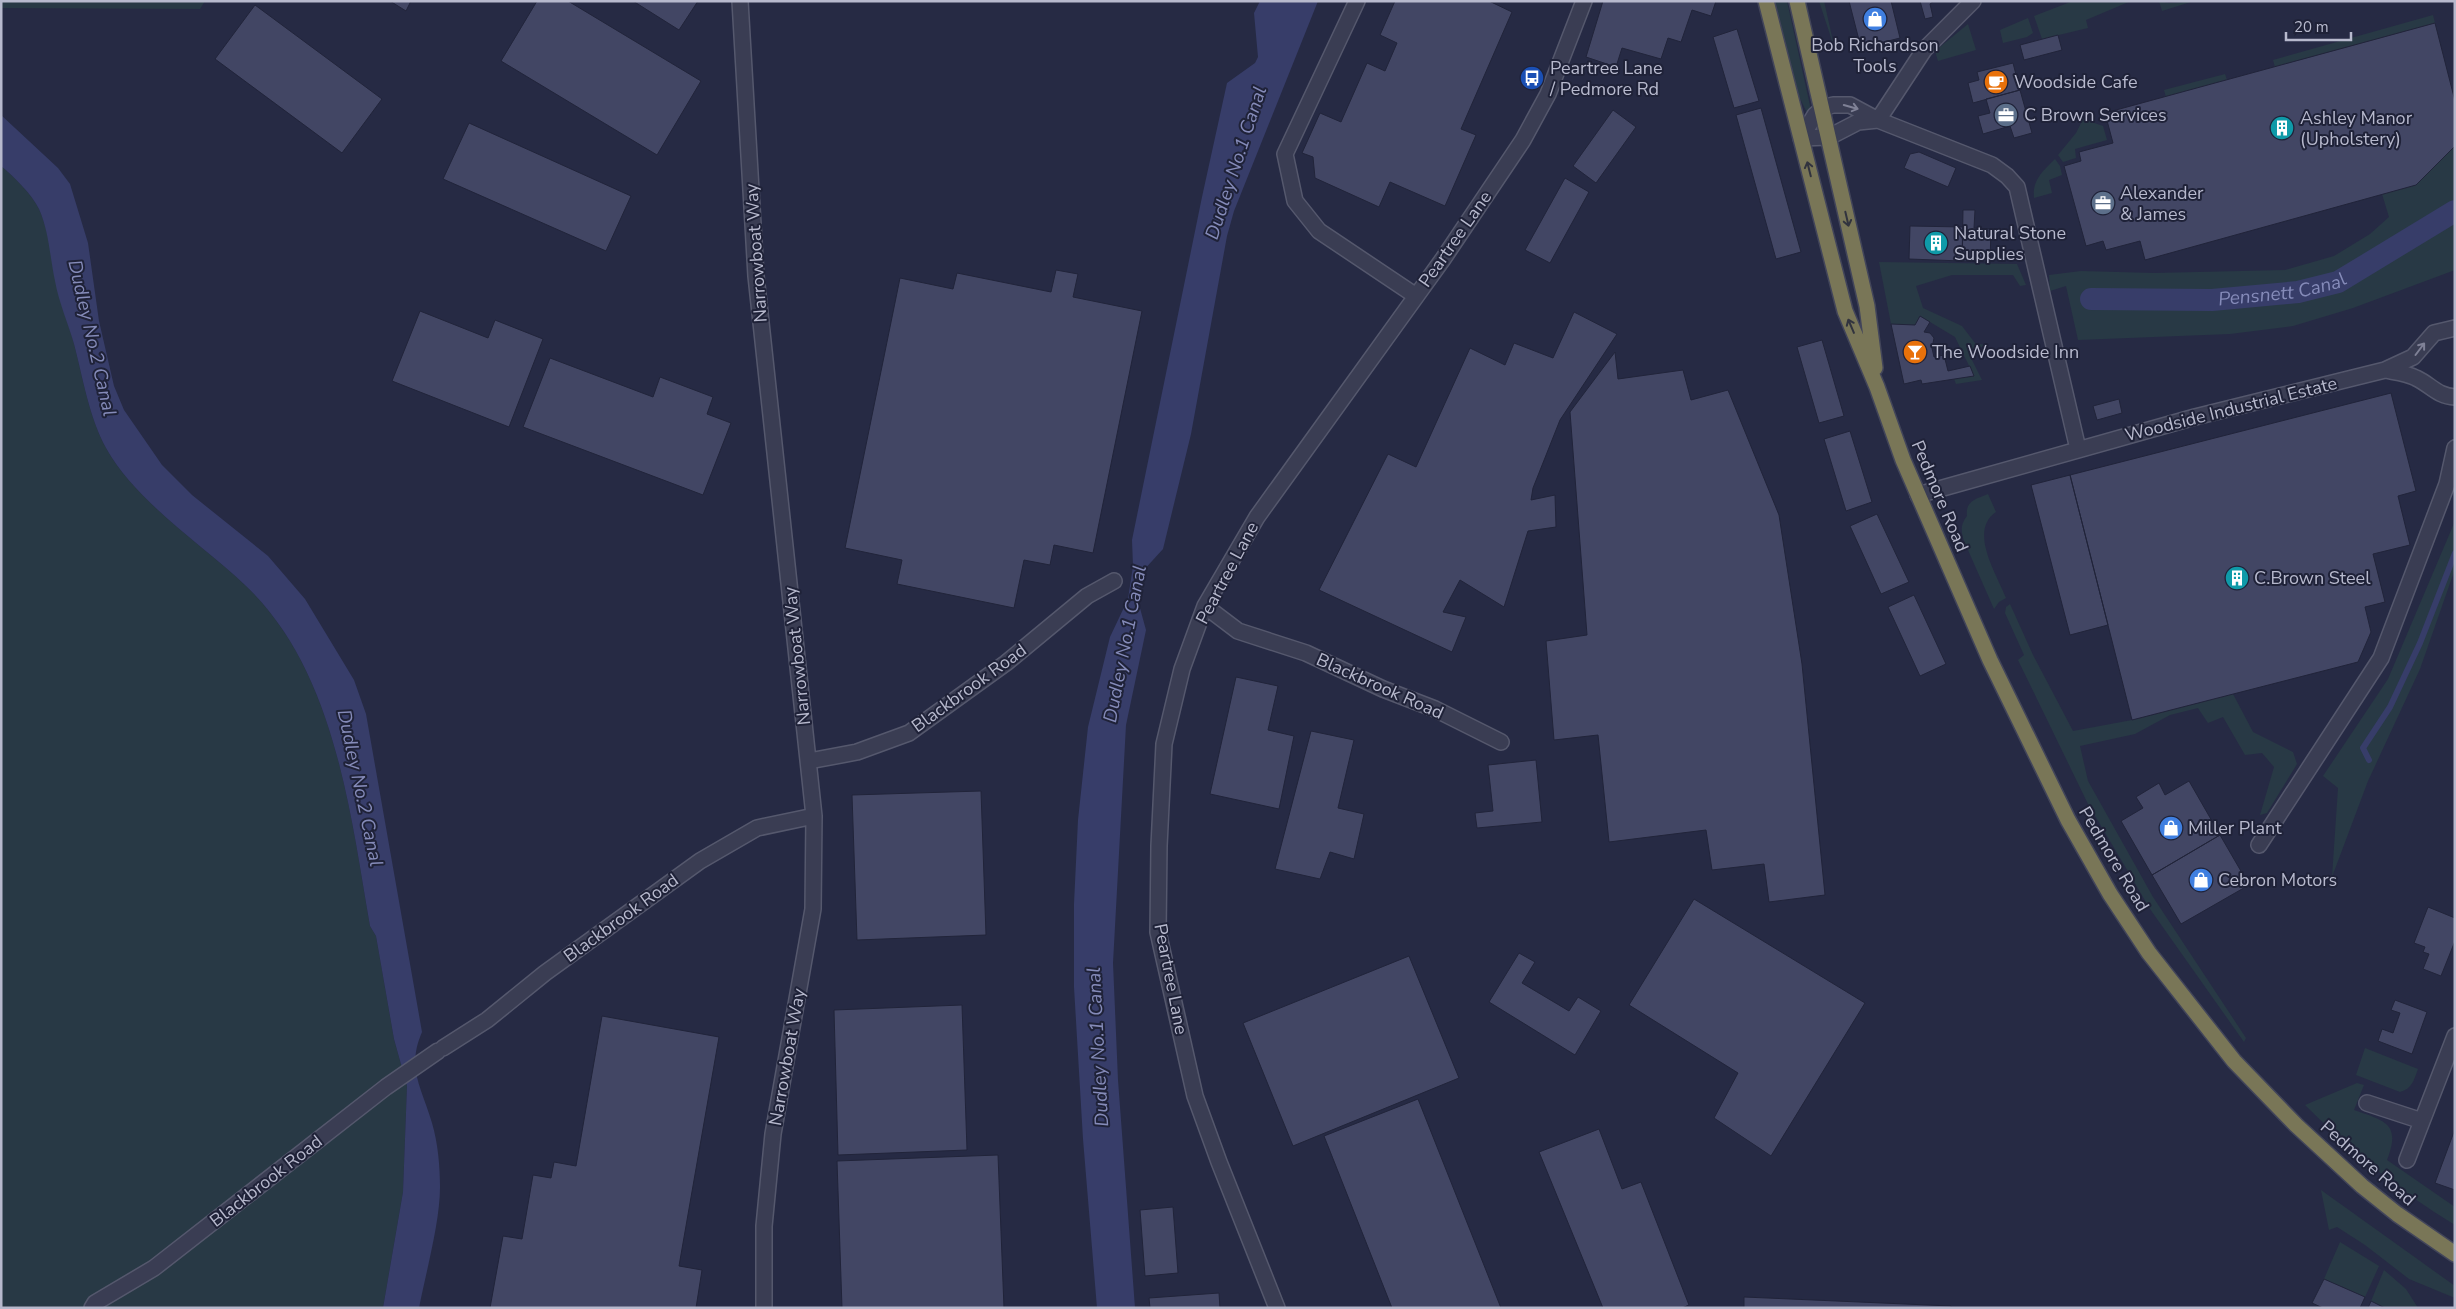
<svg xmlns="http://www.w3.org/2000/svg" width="2456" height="1309" font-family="'Nunito Sans',sans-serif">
	<rect width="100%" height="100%" fill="#262a44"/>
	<!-- green -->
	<path fill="#283945" d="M1,1h204l-5,8 -199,-1z
		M1773,1h14l24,109 -4,3 -11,-23z
		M1819,1h5l11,49z
		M2073,1h58l-45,19 2,8 -46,11 -8,-23z
		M2159,1l11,2 24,-2 -32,10z
		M2433,15l2,8 -160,44 -2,-7z
		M2028,18l5,15 -6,4 -24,6 -3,-13z
		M1968,24l8,26 -38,11 -3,-10z
		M2225,74l2,6 -61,17 -2,-7z
		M2083,119l20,7 4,14 -32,9 1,9 -13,4 -5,-7 18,-22z
		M2455,146v124l-102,38 -60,18 -63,8 -152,6 -12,-54 -16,5 -1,-16 32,-4 73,2 131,-3 49,-14 36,-22 19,-17 -7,-23 34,-9z
		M2055,159l5,7 2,9 -13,5 3,13 -18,5c-2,-18 9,-27 21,-39z
		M1,166c13,11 30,27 38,43 11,24 13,54 19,81 4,19 11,35 16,54 9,34 15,73 32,104 31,55 95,95 140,138 89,85 104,225 124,340l6,10 18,103 13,47 -4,106 -20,116h-382z
		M1879,262l138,2 9,21 -6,1 -7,-11h-61l-36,11 7,22 39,18 13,17 10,2 -16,9 13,26 -26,4 -2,-5 20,-3 -19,-39 -35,-21 -5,9 -24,-1z
		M1988,494l8,18c-28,19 1,62 10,86l-7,4 -5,7 -30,-68c-3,-10 -4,-16 3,-25 -2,-15 9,-17 21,-22z
		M2455,521v48l-35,100 -52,112 -36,96 6,-89 -15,-12 65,-97z
		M2010,604l23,51 40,76 59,-11 101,-26 20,38 40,20 4,12 -30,49 -7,2 14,-48 -12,-14 -17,2 -22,-38 -15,6 -10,-15 -28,7 -35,19 -55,12 8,35 65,116 93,141 -2,4 -94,-133 -24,-41 -38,-64 -70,-144 6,-5 -19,-42 1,-6z
		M2365,1048l53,21c-4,11 -6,20 -18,23l-44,-17z
		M2357,1083l7,2 -10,25c32,11 47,14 33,50l68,47v18c-55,-33 -105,-75 -150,-120z
		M2321,1190l134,96v12l-46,-19 -44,-34 -28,-18 -8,3z
		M2340,1242l39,24 -14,31 -41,-18z
		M2384,1270l22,19 12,19h-33l-14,-7z"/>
	<!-- water -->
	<path fill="#373d69" d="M1260,1h58l-84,210 -7,25 -36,198 -28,115 -21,23 -4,29 8,29 -20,95 -13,238 5,117 17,228h-38l-14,-169 -9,-152v-83l4,-84 10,-93 22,-90 18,-38 5,-33 -1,-26 70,-343 25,-114 28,-20 3,-6 -4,-44z
		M1,115l57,53 12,16 18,59 11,78 15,65 10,24 38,55 30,30 76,61 37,43 49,81 12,34 56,318c-16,37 0,56 10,91 6,20 8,44 8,64 0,35 -14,85 -21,121h-36l20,-116 4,-106 -13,-47 -18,-103 -6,-10c-20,-115 -35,-255 -124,-340 -45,-43 -109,-83 -140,-138 -17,-31 -23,-70 -32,-104 -6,-21 -15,-41 -19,-63 -5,-23 -6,-50 -16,-72 -8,-16 -25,-32 -38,-43z"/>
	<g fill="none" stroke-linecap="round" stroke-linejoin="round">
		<!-- stream -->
		<path stroke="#373d69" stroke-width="6" d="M2369,760l-6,-12 27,-41 30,-64 35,-90"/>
		<!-- canal -->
		<path stroke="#373d69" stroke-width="22" id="s1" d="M2091,299l121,1 86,-8 40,-10 117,-71"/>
	</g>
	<!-- building -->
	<path fill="#424664" stroke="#21243a" d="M390,1h21l-5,10z
		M537,1h31l133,80 -44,74 -156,-94z
		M633,1h65l-19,29z
		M1395,1h94l23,11 -51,117 15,6 -31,71 -55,-24 -11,25 -64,-29 -2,-21 -11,-4 18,-40 21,9 26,-59 18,8 12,-28 -17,-8z
		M1603,1h113l-5,15 -19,-6 -11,32 -13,-4 -7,21 -39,-11 -6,19 -30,-10z
		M1849,1h42l9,37 -39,10z
		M1920,1h14l-4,3 3,13 -8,2z
		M255,5l127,94 -40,54 -127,-94z
		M2435,23l20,78v45l-39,39 -271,75 -5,-19 -34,9 -3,-9 -17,5 -22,-80 17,-5 -2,-9 34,-9 -8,-30z
		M1737,29l22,72 -25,7 -21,-71z
		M2058,35l4,15 -38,10 -4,-15z
		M2013,63l7,27 -47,13 -5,-20 11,-3 -2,-8z
		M2020,90l12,43 -18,5 -4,-12 -27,8 -5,-18 12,-3 -4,-14z
		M1761,108l40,144 -25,7 -40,-144z
		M1613,110l23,17 -40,56 -23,-17z
		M469,123l162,73 -25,55 -163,-72z
		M1919,152l37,16 -8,19 -44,-19 6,-14z
		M1565,178l24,14 -39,71 -25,-13z
		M1963,210h12l-1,18 17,1 -1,33 -28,-1z
		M1910,226l53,1 -1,34 -53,-2z
		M1056,270l22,4 -5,23 69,14 -49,242 -39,-8 -4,20 -26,-5 -10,48 -117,-24 5,-24 -57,-12 55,-270 53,11 4,-16 94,19z
		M420,311l68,27 7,-18 48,19 -34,88 -117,-46z
		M1574,312l43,22 -57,86 -27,68 -2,12 24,-5 1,32 -28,4 -24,76 -44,-27 -17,32 23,5 -14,35 -133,-62 69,-136 28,13 54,-119 35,17 9,-22 39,15z
		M1920,316l10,6 -6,10 6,1 4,5 -2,10 2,9 10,-2 4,16 22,-5 4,10 -52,8 -1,-4 -17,4 -13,-60 24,1z
		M1822,340l22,76 -25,7 -22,-76z
		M1615,352l3,27 65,-9 8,30 37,-10 51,125 23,149 23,231 -56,7 -5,-38 -52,6 -6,-40 -97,12 -11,-107 -44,5 -8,-99 41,-6 -17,-223z
		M550,358l103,39 7,-20 53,20 -6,17 24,9 -28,72 -180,-68z
		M2391,393l25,98 -18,5 12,49 -37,9 12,48 -20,5 6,25 -13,30 -226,58 -62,-245z
		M2119,399l3,14 -25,7 -4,-14z
		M1850,431l22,71 -26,9 -22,-72z
		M2070,475l38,150 -38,10 -39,-150z
		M1877,514l32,68 -28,12 -31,-68z
		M1914,595l32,69 -26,12 -32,-69z
		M1236,677l42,9 -10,44 26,6 -15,73 -69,-15z
		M1311,731l43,9 -16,68 26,6 -10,45 -24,-7 -10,27 -45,-10z
		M1536,760l6,62 -65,6 -2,-15 18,-2 -5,-46z
		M2189,781l31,54 -68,40 -31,-54 22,-13 -7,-11 23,-14 6,12z
		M981,791l5,144 -129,5 -5,-145z
		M2220,835l29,50 -68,39 -29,-49z
		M1694,899l171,104 -94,153 -57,-38 24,-45 -109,-68z
		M2428,907l27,11v23l-14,35 -18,-7 6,-15 -6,-2 2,-5 -11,-4z
		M1519,953l16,9 -13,21 47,28 9,-14 23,14 -26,44 -86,-53z
		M1409,956l50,122 -166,68 -50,-123z
		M2395,1000l32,12 -15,42 -34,-13 4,-12 11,4 7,-20 -9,-3z
		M962,1005l5,145 -129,5 -4,-145z
		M602,1016l117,21 -40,229 23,4 -6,38h-206l13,-72 19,3 11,-64 18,3 3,-16 22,4z
		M1418,1099l83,209h-109l-68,-172z
		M1599,1129l23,60 19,-7 48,123 -7,3h-79l-64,-156z
		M2455,1129v61l-20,-7z
		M998,1155l6,153h-162l-5,-147z
		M1173,1207l5,66 -33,3 -5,-66z
		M2324,1279l41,18 -5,11h-37l-11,-5z
		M1219,1293l1,15h-70l-1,-10z
		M1744,1297l207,9v2h-207z
		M2371,1301l14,7h-17z"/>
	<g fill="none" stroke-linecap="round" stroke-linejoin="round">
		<!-- minor casing -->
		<g stroke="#55586d" stroke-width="18">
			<path id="minor" d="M740,1l16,275 58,540 -1,93 -40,225 -9,92v82
				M1357,1l-72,153 10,47 24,30 97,65
				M1878,120l46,-70 49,-49
				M1801,138l14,-23 8,-7 10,-3h17l28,15 114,45 15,11 10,11 61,262
				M1801,138l28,-1 29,-15 20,-2
				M2385,370c10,2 22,3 31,8 15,7 21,18 39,19
				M1918,495l277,-78 190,-47 28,-13 21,-24 21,-5
				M1205,606l33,25 68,22 77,36 52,20 66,33
				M809,761l48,-9 52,-19 97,-70 81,-67 27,-15
				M2259,845l122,-187 66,-174 8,-36
				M443,1048l44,-28 58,-47 155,-112 57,-33 57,-12
				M2367,1103l55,18
				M2407,1160l48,-124
				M92,1308l3,-5 59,-35 232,-181 52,-36
				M1277,1308l-58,-146 -24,-66 -37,-164 1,-86 5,-102 18,-75 23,-63 52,-89 186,-258 80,-119 25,-46 36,-93"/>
		</g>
		<!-- highway casing -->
		<g stroke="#42455a" stroke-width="18">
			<path id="highway" d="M1766,1l79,310 32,76 26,73 87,200 78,160 42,74 39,59 85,108 62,64 66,61 35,28 58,40
				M1797,1l70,305 8,62"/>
		</g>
		<!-- minor -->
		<use href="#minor" stroke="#3a3d53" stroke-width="15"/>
		<!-- highway -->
		<use href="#highway" stroke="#797657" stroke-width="15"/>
	</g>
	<!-- one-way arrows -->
	<defs><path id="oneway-shaft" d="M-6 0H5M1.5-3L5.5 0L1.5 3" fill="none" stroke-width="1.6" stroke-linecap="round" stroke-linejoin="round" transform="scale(1.25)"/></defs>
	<g stroke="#7f8196">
		<use href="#oneway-shaft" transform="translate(1851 107) rotate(16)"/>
		<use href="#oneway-shaft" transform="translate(2420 349) rotate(-53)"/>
	</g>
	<g stroke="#31333e">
		<use href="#oneway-shaft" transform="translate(1809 169) rotate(-104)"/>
		<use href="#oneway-shaft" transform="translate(1847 219) rotate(77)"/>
		<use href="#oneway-shaft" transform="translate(1851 326) rotate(-113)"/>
	</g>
	<!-- icons -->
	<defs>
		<g id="shop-disc" transform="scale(1.25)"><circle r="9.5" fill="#3f7fe0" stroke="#1f2238"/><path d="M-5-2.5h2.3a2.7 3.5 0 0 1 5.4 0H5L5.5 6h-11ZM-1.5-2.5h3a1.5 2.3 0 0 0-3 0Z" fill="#fff"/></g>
		<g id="bus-disc" transform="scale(1.25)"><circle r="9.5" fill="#1a4fb4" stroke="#1f2238"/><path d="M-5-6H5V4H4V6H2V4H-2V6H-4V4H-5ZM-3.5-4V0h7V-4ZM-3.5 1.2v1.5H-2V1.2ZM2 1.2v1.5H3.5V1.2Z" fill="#fff"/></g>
		<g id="cafe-disc" transform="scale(1.25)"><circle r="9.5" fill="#e8710a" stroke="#1f2238"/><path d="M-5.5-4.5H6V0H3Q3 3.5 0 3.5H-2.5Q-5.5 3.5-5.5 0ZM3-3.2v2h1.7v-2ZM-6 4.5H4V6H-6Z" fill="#fff"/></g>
		<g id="office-disc" transform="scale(1.25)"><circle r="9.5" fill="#5c6f8a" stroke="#1f2238"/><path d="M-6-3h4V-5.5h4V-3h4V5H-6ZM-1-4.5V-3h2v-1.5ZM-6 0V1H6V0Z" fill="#fff"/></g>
		<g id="building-disc" transform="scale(1.25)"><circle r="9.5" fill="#0f9aa8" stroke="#1f2238"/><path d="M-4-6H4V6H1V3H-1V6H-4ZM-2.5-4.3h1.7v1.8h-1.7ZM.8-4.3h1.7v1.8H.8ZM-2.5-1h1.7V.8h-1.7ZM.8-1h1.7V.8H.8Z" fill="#fff"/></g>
		<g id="bar-disc" transform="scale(1.25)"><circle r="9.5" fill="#e8710a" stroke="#1f2238"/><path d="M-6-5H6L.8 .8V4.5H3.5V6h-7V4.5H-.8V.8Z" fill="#fff"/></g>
	</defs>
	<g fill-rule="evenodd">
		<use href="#shop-disc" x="1875" y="19"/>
		<use href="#bus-disc" x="1532" y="78"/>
		<use href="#cafe-disc" x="1996" y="82"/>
		<use href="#office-disc" x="2006" y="115"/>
		<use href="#building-disc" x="2282" y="128"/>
		<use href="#office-disc" x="2103" y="203"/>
		<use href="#building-disc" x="1936" y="243"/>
		<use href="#bar-disc" x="1915" y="352"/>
		<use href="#building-disc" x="2237" y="578"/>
		<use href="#shop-disc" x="2171" y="828"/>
		<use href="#shop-disc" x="2201" y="880"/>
	</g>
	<g text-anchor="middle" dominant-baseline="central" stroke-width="4" stroke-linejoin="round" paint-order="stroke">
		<!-- poi labels -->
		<g font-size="18" fill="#b7b9cd" stroke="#1f2238" text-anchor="start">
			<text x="1875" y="45" text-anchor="middle">Bob Richardson<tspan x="1875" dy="21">Tools</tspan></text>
			<text x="1550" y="68">Peartree Lane<tspan x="1550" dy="21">/ Pedmore Rd</tspan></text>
			<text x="2014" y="82">Woodside Cafe</text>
			<text x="2024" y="115">C Brown Services</text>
			<text x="2300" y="118">Ashley Manor<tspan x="2300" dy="21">(Upholstery)</tspan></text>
			<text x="2120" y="193">Alexander<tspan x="2120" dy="21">&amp; James</tspan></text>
			<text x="1954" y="233">Natural Stone<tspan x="1954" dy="21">Supplies</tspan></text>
			<text x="1932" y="352">The Woodside Inn</text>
			<text x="2254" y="578">C.Brown Steel</text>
			<text x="2188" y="828">Miller Plant</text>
			<text x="2218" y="880">Cebron Motors</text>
		</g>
		<!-- street labels -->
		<g font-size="18" fill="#b7b9cd" stroke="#1f2238">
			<text transform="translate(1455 239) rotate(-55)">Peartree Lane</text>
			<text transform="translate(756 253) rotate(-94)">Narrowboat Way</text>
			<text transform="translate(2231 409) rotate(-14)">Woodside Industrial Estate</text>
			<text transform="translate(1940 496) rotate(67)">Pedmore Road</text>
			<text transform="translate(1227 573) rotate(-62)">Peartree Lane</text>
			<text transform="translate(797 656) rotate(-96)">Narrowboat Way</text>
			<text transform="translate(1380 686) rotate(24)">Blackbrook Road</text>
			<text transform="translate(969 688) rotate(-36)">Blackbrook Road</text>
			<text transform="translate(2114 859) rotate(59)">Pedmore Road</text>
			<text transform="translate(621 918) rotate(-36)">Blackbrook Road</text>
			<text transform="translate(1171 979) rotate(79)">Peartree Lane</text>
			<text transform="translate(787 1057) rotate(-80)">Narrowboat Way</text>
			<text transform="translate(2368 1163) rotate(41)">Pedmore Road</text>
			<text transform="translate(266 1181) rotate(-38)">Blackbrook Road</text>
		</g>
		<!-- water labels -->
		<g font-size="19" font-style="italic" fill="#858bb9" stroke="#1f2238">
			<text transform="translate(1236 163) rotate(-72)">Dudley No.1 Canal</text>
			<text stroke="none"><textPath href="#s1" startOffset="192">Pensnett Canal</textPath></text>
			<text transform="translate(92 338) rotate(77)">Dudley No.2 Canal</text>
			<text transform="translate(1125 644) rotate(-79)">Dudley No.1 Canal</text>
			<text transform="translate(360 788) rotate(78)">Dudley No.2 Canal</text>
			<text transform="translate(1098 1047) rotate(-93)">Dudley No.1 Canal</text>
		</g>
	</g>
	<!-- border -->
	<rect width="2456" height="1309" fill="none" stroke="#b7b9cd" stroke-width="5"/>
	<!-- scale -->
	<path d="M2286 32v8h65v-8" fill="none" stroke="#b7b9cd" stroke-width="2.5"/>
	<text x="2294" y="32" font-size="15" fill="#b7b9cd" stroke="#1f2238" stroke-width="4" paint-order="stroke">20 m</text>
</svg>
